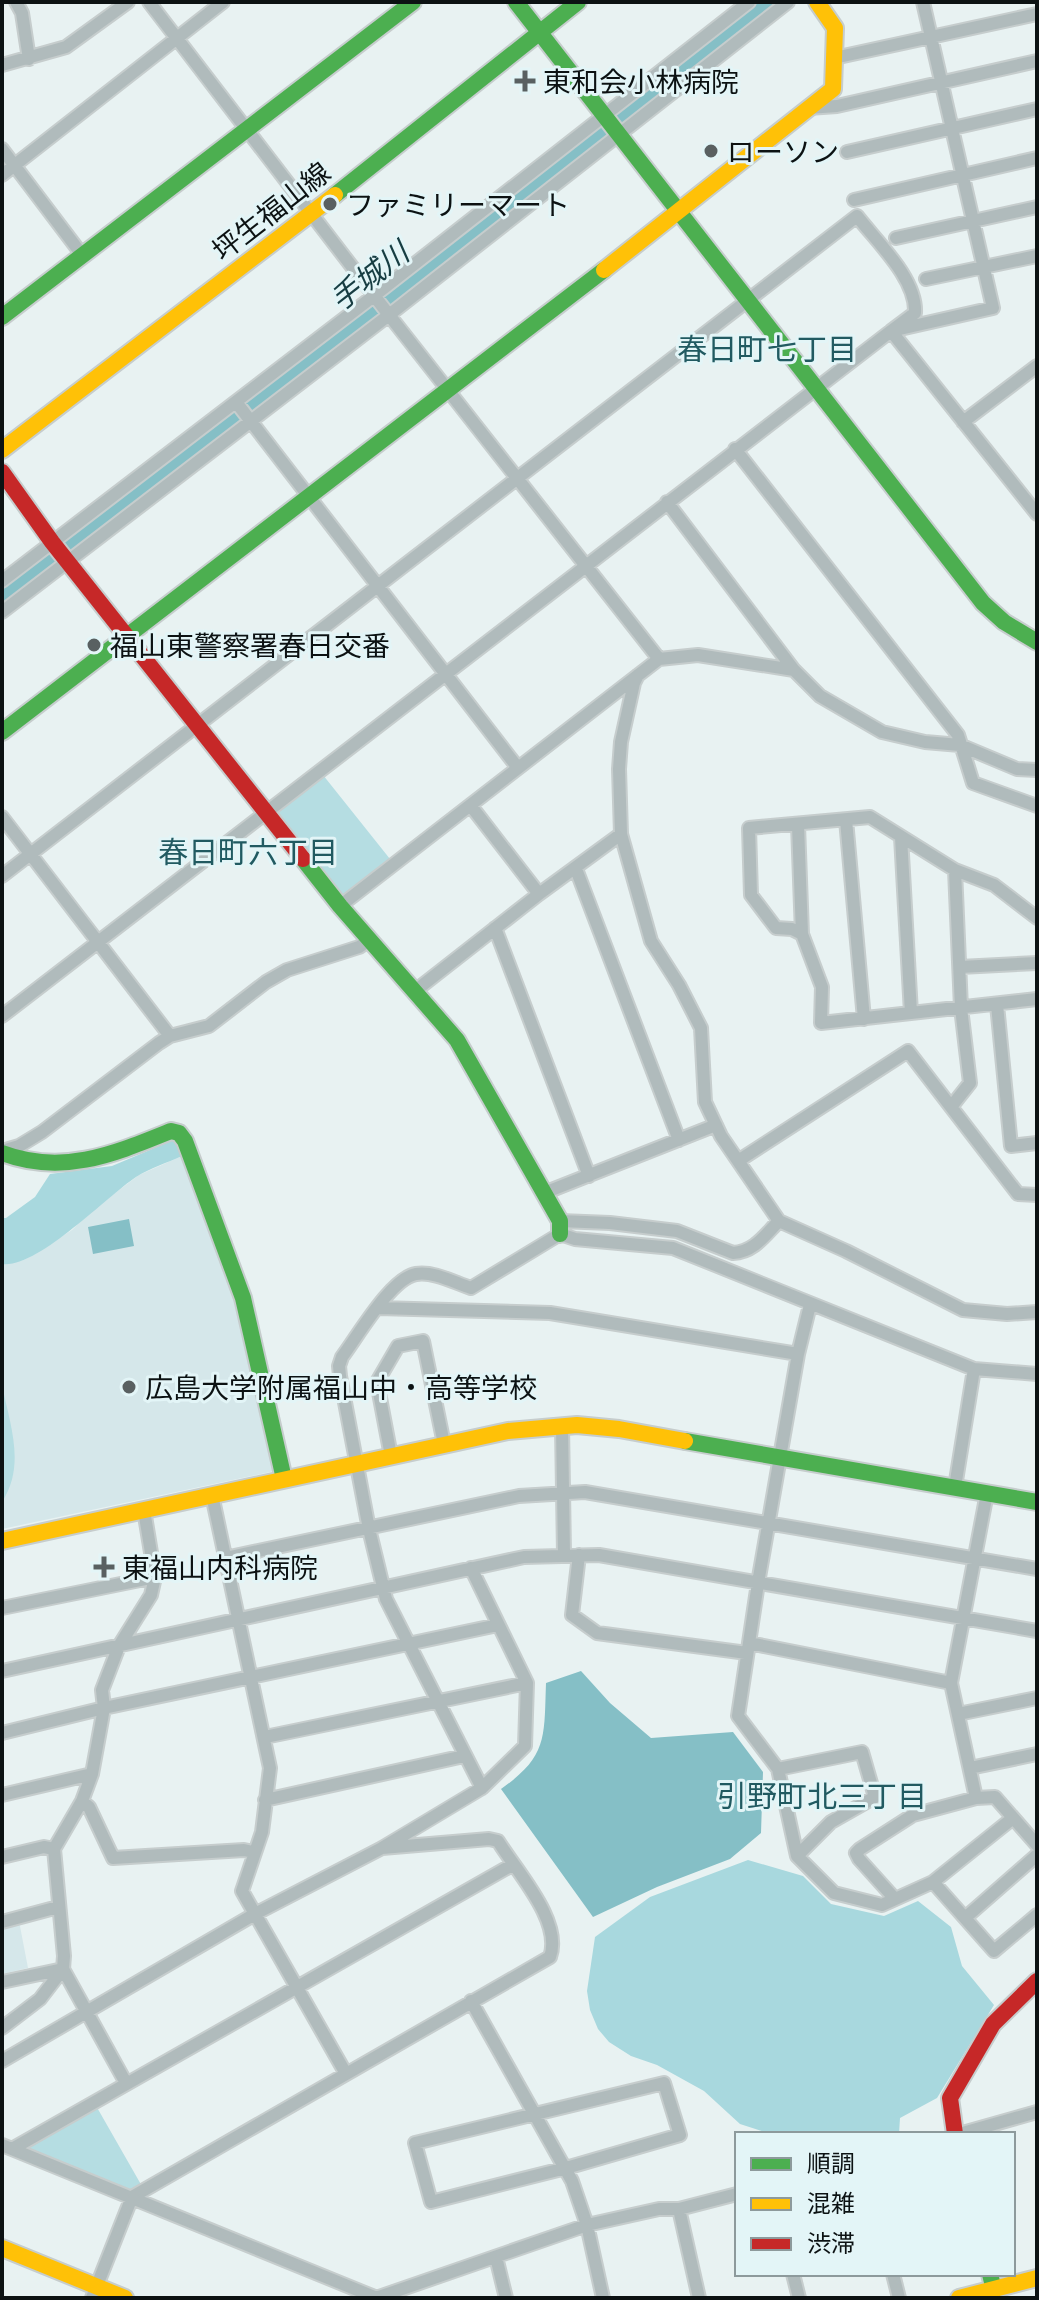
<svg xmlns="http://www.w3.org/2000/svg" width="1039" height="2300" font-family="Ubuntu,'Noto Sans JP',sans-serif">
	<rect width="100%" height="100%" fill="#e8f2f2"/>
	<!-- built -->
	<path fill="#d5e7ea" d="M182,1156l55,147 38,168 -273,58v-265l22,-4 48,-30 18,-18 49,-37z
		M19,1921l9,47 -26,6v-50z"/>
	<!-- green -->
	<path fill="#b5dde2" d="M323,775l67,84 -48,38 -67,-84z
		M2,1385c8,40 24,80 0,117z
		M95,2104l48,84 -11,7 -115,-46z"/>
	<!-- forest -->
	<path fill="#a8d8de" d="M176,1139l6,17c-15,7 -32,12 -46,21 -30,20 -99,92 -134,87v-46h4l29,-21 15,-23 62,-8z
		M748,1860l55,16 28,28 53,12 34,-15 33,26 11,39 32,39 -57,93 -37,20 -1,16h-128l-31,-10 -36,-33 -47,-26 -26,-9 -22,-14 -11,-13 -8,-19 -3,-19 8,-54 55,-40z"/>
	<!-- water -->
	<path fill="#85bfc6" d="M129,1219l5,27 -41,8 -5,-27z
		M581,1671l29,32 41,35 82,-6 30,40 -2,61 -31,26 -73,28 -64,30 -92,-128c47,-33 43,-52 45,-106z"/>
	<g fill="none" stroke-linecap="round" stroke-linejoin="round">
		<!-- river -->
		<path stroke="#85bfc6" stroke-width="20" d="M2,597l375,-286 253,-200 143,-109"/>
		<!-- street casing -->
		<g stroke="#c6cdcd" stroke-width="16">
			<path id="street" d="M16,2l6,11 7,46
				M149,2l240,313 270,344
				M834,58l203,-44
				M2,65l64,-18 62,-45
				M808,108l29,-2 200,-45
				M2,149l81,107
				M847,152l190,-43
				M2,175l221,-173
				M854,200l183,-42
				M896,238l141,-31
				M926,279l111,-23
				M236,402l282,366
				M963,422l74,-56
				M735,449l223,286 15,48 64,23
				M667,502l127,168
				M2,581l373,-286 374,-293
				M2,612l387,-297 399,-313
				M638,675l-4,8 -13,59 -2,27 2,65 30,107 28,44 22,43 4,74 16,34 58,85 67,30 117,59 44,4 30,-2
				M471,806l68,88
				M2,817l168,219
				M846,820l18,199
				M798,825l4,109 20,53 -1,36 216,-24
				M901,837l10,176
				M576,869l103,271
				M2,876l855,-660c20,26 60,63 58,97l-24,18 146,183
				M340,906l319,-247 39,-4 96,15 26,26 62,36 43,10 35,3 57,24 20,1
				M495,928l94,248
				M802,934l-10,-5 -16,-1 -25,-33 -2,-67 121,-11 85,53 39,15 43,33
				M960,967l77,-4
				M415,991l124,-97 82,-60
				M997,1005l14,141 26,-3
				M2,1016l889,-685 102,-23 -70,-306
				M951,1107l19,-24 -9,-75 -6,-138
				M2,1151l17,-5 23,-14 117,-89 11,-7 39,-10 57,-44 21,-12 72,-23 9,-6
				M738,1161l170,-110 110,143 19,1
				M544,1193l172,-68
				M560,1221l50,2 67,8 56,22c21,-1 32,-18 46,-32
				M810,1305l-12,49 -40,229 -20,133 40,53 19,87 37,37 48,12 51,-23 80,-64
				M379,1308l171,5 248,41
				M562,1426l2,128
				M391,1456l-14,-74 21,-36 25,-5 21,103
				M955,1487l19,-118
				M987,1493l-36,190 25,115 19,-1 42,48
				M212,1495l58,273 -8,64 -20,59 103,181
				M579,1555l-7,60 25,18 150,20
				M225,1558l294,-62 66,-4 452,77
				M2,1608l153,-31
				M749,1643l202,40
				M2,1671l522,-114 75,-2 438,76
				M958,1714l79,-16
				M2,1733l102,-25 394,-83
				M265,1737l262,-54
				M970,1768l67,-14
				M778,1769l84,-17 13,45 -44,25 -34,34
				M482,1788l-96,-189 -17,-70 -29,-153 -1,-10 3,-9c16,-21 49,-79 74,-83 18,-3 39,9 55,14l89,-54 15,5 98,9 301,121 63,5
				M2,1795l90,-21
				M265,1800l199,-44
				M82,1801l7,6 24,51 131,-8 9,2
				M54,1849l28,-48 10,-27 12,-66 -2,-18 17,-44 32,-51 4,-18 -11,-67
				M2,1857l42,-10 10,2 10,107 -1,13 63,114
				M933,1882l61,69 43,-36
				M895,1899l-36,-40 -3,-6 4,-4 53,-34 63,-17
				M965,1918l72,-63
				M2,1922l56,-15
				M2,1982l61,-13
				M471,2001l101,180 15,44 16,73
				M2,2028l38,-29 23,-30
				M2,2061l253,-147 127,-66 100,-60 43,-42 2,-63 -56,-115
				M664,2083l16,52 -114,33 -135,34 -16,-59z
				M959,2134l78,-22
				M2,2145l375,153
				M12,2149l500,-284
				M679,2209l20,89
				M496,2257l10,41
				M793,2274l6,24
				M893,2274l6,24
				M92,2298l40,-101 418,-240c13,-36 -34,-86 -52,-116l-9,-2 -107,9
				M376,2298l211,-73 72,-16h20l58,-15"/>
		</g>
		<!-- fast casing -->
		<g stroke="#c6cdcd" stroke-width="20">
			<path id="fast" d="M516,2l467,601 21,19 33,20
				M335,195l243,-193
				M2,317l411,-315
				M2,732l602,-462
				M303,859l37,47 117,134 103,181v13
				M2,1153c61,23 112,1 169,-22l8,2 6,8 58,157 41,181
				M685,1441l352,61
				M990,2274l4,16"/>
		</g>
		<!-- slow casing -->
		<g stroke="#c6cdcd" stroke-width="20">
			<path id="slow" d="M604,270l229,-181 2,-61 -18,-26
				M2,450l333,-255
				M2,1541l506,-110 69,-6 42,4 66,12
				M2,2248l123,50
				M959,2298l78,-20"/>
		</g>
		<!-- jam casing -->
		<g stroke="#c6cdcd" stroke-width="20">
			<path id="jam" d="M2,472l50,70 251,317
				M955,2134l-5,-36 43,-74 44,-43"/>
		</g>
		<!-- street -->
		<use href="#street" stroke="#b0bbbc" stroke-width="12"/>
		<!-- fast -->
		<use href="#fast" stroke="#4caf50" stroke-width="16"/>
		<!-- slow -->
		<use href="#slow" stroke="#ffc107" stroke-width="16"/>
		<!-- jam -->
		<use href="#jam" stroke="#c62828" stroke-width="16"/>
	</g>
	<!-- markers -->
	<g fill="#596061" stroke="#e3f5f7" stroke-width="3">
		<path d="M521 69h8v8h8v8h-8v8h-8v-8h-8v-8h8z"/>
		<circle cx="711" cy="151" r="8"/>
		<circle cx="330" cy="204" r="8"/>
		<circle cx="94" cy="645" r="8"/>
		<circle cx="129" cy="1387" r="8"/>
		<path d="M100 1555h8v8h8v8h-8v8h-8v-8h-8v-8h8z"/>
	</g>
	<g text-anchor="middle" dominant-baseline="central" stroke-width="6" stroke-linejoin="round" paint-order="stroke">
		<!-- poi labels -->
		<g font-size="28" fill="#0c1213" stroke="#e3f5f7" text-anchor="start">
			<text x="543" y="81">東和会小林病院</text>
			<text x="727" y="151">ローソン</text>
			<text x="346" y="204">ファミリーマート</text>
			<text x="110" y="645">福山東警察署春日交番</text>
			<text x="145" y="1387">広島大学附属福山中・高等学校</text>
			<text x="122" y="1567">東福山内科病院</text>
		</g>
		<!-- street labels -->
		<g font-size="28" fill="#0c1213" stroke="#e3f5f7">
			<text transform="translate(271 211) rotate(-38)">坪生福山線</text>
		</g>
		<!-- water labels -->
		<g font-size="30" font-style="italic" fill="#173d42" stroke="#e3f5f7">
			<text transform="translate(369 276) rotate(-38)">手城川</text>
		</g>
		<!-- neighbourhood labels -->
		<g font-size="30" fill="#215a61" stroke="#e3f5f7">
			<text x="767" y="349">春日町七丁目</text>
			<text x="248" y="852">春日町六丁目</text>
			<text x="822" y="1796">引野町北三丁目</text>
		</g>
	</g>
	<!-- border -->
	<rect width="1039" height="2300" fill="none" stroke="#0c1213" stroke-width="8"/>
	<!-- legend -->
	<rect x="735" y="2132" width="280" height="144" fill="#e3f5f7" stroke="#8d9a9c" stroke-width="2"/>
	<rect x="751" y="2158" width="40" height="12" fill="#4caf50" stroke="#8d9a9c" stroke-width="2"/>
	<text x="807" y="2172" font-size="24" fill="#0c1213">順調</text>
	<rect x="751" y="2198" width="40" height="12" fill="#ffc107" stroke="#8d9a9c" stroke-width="2"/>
	<text x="807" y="2212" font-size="24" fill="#0c1213">混雑</text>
	<rect x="751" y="2238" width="40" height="12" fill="#c62828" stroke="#8d9a9c" stroke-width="2"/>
	<text x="807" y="2252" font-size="24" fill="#0c1213">渋滞</text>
</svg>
